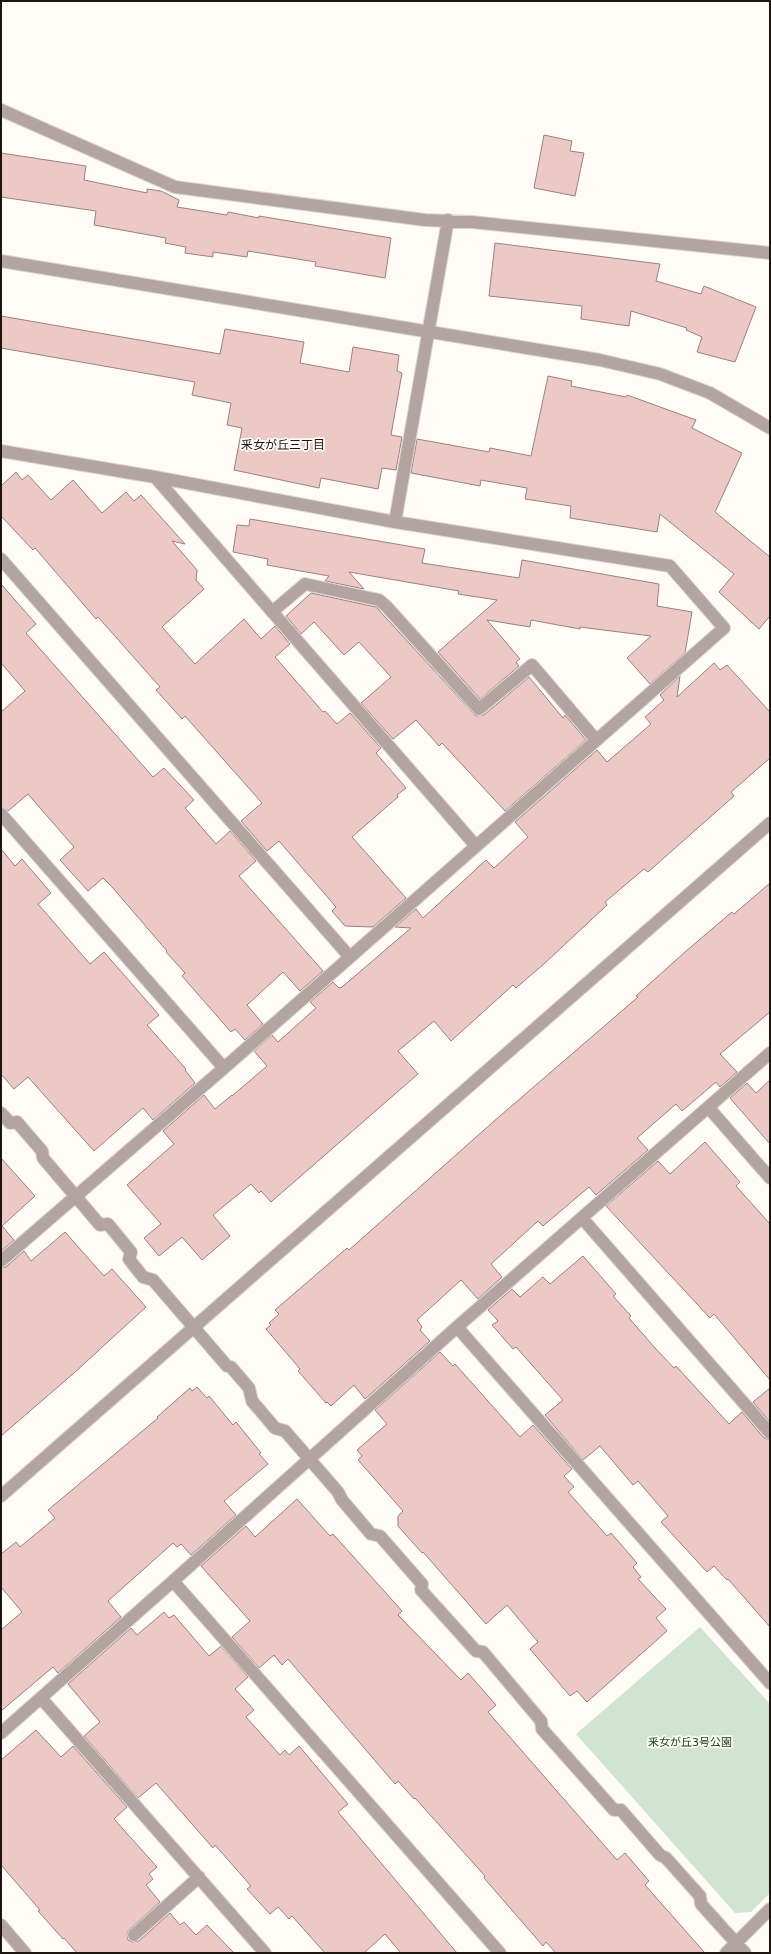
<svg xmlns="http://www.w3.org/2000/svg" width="771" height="1954" font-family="'Varela Round','Noto Sans JP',sans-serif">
	<rect width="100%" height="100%" fill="#fffbf7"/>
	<!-- green -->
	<path fill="#d0e4d1" d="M700,1627l70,77v189l-19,19 -16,1 -159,-179z"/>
	<!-- building -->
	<path fill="#edc9c6" stroke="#9b807e" d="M544,135l28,6 -2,10 14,2 -9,43 -41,-8z
		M1,153l85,13 -2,14 63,13v-4l14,2 18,9 -2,7 50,8 1,-3 31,6v-2l132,22 -6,40 -70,-12 1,-4 -68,-11 -1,6 -34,-5v5l-28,-4 1,-6 -21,-4 1,-5 -72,-13 2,-14 -95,-14z
		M495,243l165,21 -4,17 45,13 3,-8 52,21 -21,55 -38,-10 5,-15 -16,-7 1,-2 -56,-17 -2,15 -48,-7 1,-13 -93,-10z
		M1,316l219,38 5,-25 79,13 -4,21 49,9 4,-25 46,8 -2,16 5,2 -11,62 11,2 -6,33 -14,-2 -4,21 -57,-11 -2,10 -85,-18 8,-42 -15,-3 4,-22 -39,-8 3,-13 -194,-34z
		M548,376l24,5 -1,5 55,11 1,-2 69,25 -4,8 50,25 -27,59 55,45v59l-11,13 -40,-37 15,-18 -74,-60 -3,18 -87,-14 1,-12 -46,-7 2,-11 -46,-8 -1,6 -69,-13 6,-34 72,13 1,-4 41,8z
		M16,472l6,8 6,-5 23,25 22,-20 29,33 24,-21 8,9 7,-6 44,49 -13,-3 25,29 -1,10 8,9 -42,38 33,37 49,-45 17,20 14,-13 15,18 -15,13 48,55 2,-1 12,13 13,-11 31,35 -5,5 30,35 -9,7 1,2 -46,40 54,61 -33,29 -28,-1 -13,-15 4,-4 -57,-66 -12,10 -26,-30 21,-18 -77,-87 -3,3 -26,-29 4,-3 -62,-70 -2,2 -61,-71 -2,2 -32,-34v-30z
		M250,519l175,30 -3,14 97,15 3,-18 137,24 -2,22 35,6 -7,41 -35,31 -23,-26 24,-22 -71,-9v2l-49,-9 -1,7 -43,-7 33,39 -4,3 3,4 -39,33 -42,-47 59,-52 -39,-6 1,-3 -110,-19 15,17 -39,-8 4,-5 -62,-11 1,-6 -35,-7 4,-27 12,1z
		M1,584l35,40 -10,9 127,144 11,-9 30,32 -9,8 31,36 14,-13 26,30 -17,15 84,95 -23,20 -17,-19 -36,33 16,19 -18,16 -10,-11 -4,3 -49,-56 3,-3 -19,-21 1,-1 -55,-64 -9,-9 -15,13 -28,-31 14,-13 -46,-53 -20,17 -7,-4v-95l24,-21 -24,-28z
		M311,593l65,14 100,109 8,-1 45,-38 34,41 2,-3 21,25 -81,71 -63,-68 -3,3 -23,-26 -23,19 -32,-36 30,-26 -32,-35 -15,13 -30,-33 -13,12 -15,-18z
		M714,663l6,7 7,-5 43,47v46l-39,34 3,4 -86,76 -4,-3 -39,33 2,3 -62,58 -29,25 -3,-3 -62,56 -17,-20 -36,30 20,23 -147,128 -10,-11 -2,2 -8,-9 -38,31 17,21 -28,24 -20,-23 -23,19 -15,-18 17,-14 -34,-39 47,-41 -11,-13 41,-36 11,14 17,-14v1l35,-30 -13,-15 18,-16 6,7 38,-34 -6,-6 23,-20 6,6 3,-1 69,-59 -16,-1 21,-18 7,9 63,-58 8,8 34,-31 -13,-15 82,-72 10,12 44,-38 -6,-7 19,-17 -4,-5 20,-19 -3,21z
		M1,849l14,17 7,-7 29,34 -13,11 52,60 14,-12 55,63 -12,10 39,44 -1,1 10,13 -42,37 -10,-12 -49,43 -66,-74 -14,12 -13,-15z
		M770,883v129l-50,42 17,18 -17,15 -4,-5 -34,29 -6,-7 -39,34 11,12 -52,45 -7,-8 -46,39 -5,-5 -47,43 11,13 -24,22 -17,-19 -44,40 5,7 -2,3 10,11 -65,58 -11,-14 -23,21 -4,-4 -1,1 -28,-32 2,-2 -34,-40 5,-4 -2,-2 10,-9 -4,-4 72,-62 2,2 144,-128 145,-125 -2,-1 49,-44 47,-40 2,2z
		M770,1080v64l-40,-46 17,-15 9,10z
		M705,1142l35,40 -4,4 34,38v156l-56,-66 -4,4 -104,-112 52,-45 12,13z
		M1,1158l34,38 -33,30 12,14 -13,11z
		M65,1232l39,44 8,-7 34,38 -72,66 -73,63v-168l5,-1 18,-16 7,10z
		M583,1256l33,38 -3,2 18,20 -2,2 26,30 19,20 2,-2 53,58 13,-12 22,26 6,2v187l-42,-48 -1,1 -13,-14 -7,6 -46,-50 7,-6 -30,-35 -5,4 -33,-39 -17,14 -38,-45 18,-15 -47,-53 -3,2 -21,-24 6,-4 -10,-11 24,-21 8,8 23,-20 7,7z
		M440,1352l13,14 2,-2 65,73 13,-12 39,44 -8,7 10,11 -6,5 39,44 4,-3 26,30 -4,4 8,10 -3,2 28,30 -10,9 11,13 -80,71 -10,-11 -7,5 -40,-47 8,-7 -31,-37 -21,19 -63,-72 -1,1 -24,-27v-10l5,-5 -45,-51 4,-4 -5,-6 30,-26 -12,-14z
		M197,1387l10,11 2,-2 24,29 3,-3 25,31 -2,1 9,10 -44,37 12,14 -45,40 -10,-11 -4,3 -4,-4 -65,58 13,16 -63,56 -5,-6 -52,44v-81l21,-18 -21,-25v-33l15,-12 4,5 35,-29 -7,-8 110,-92 -1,-1 33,-29 2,3z
		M770,1388v34l-17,-20z
		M297,1499l33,37 3,-2 69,77 -4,4 63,65 7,-7 28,32 -8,7 129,148 8,-7 24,28 -4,4 60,68h-149l-10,-11 -3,4 -59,-68 1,-2 -70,-78 -1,1 -16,-18 -3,3 -107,-125 -6,6 -8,-10 -15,13 -27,-31 18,-16 -49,-55 45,-40 9,11z
		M164,1612l5,6 5,-3 35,41 12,-10 27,31 -13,12 19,21 -8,7 34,38 5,-5 4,5 10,-9 49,58 -10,8 119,141h-56l-16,-19 -21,19h-39l-33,-37 -3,3 -11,-12 -8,7 -23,-25 4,-3 -36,-41 -2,3 -57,-65 -18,15 -54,-62 16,-14 -32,-38 63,-56 6,7z
		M36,1730l25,27 12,-11 54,61 -13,12 43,48 -8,7 4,5 -7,6 14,17 -31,28 -2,3 1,7 4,2 7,-1 31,-28 10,12 4,-3 12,13 11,-10 27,28h-157l-13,-15 -1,1 -25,-28 2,-1 -39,-45v-105z"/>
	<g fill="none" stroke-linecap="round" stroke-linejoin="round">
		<!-- minor casing -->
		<g stroke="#dbd6d2" stroke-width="14">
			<path id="minor" d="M1,110l174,77 250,33 47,2 298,31
				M1,261l599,99 60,14 50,19 60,35
				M1,451l154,26 240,45 275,44 54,62 -500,440 -223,193
				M155,477l321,369
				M395,522l53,-302
				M1,559l348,397
				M272,612l33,-28 74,16 8,7 92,102 53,-44 64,75
				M1,814l223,254
				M708,1107l62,71
				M1,1113l9,10 7,-1 25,29 1,7 57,67 8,-1 23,28 -2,7 14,18 10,3 74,86 4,1 18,21 3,13 23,27 10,3 53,61 4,8 29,34 9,2 42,48 -1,6 55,61 7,1 58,69 1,8 72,81h7l39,45 6,3 34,38 1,8 44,49
				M582,1218l188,215
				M457,1327l313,356
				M1,1496l769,-673
				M173,1581l327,372
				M41,1698l224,255
				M1,1733l172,-152 284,-254 313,-274
				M1,1925l24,28
				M134,1935l65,-58
				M726,1953l44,-44"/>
		</g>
		<!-- minor -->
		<use href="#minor" stroke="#b3a4a2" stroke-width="12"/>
	</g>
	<g text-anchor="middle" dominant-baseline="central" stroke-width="3.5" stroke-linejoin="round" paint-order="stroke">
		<!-- park labels -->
		<g font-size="11" fill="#1a401f" stroke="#fffbf7">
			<text x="690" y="1742">釆女が丘3号公園</text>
		</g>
		<!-- neighbourhood labels -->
		<g font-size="12" fill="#1d1610" stroke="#fffbf7">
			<text x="283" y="445">釆女が丘三丁目</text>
		</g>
	</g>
	<!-- border -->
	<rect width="771" height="1954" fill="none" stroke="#1d1610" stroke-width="4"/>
</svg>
